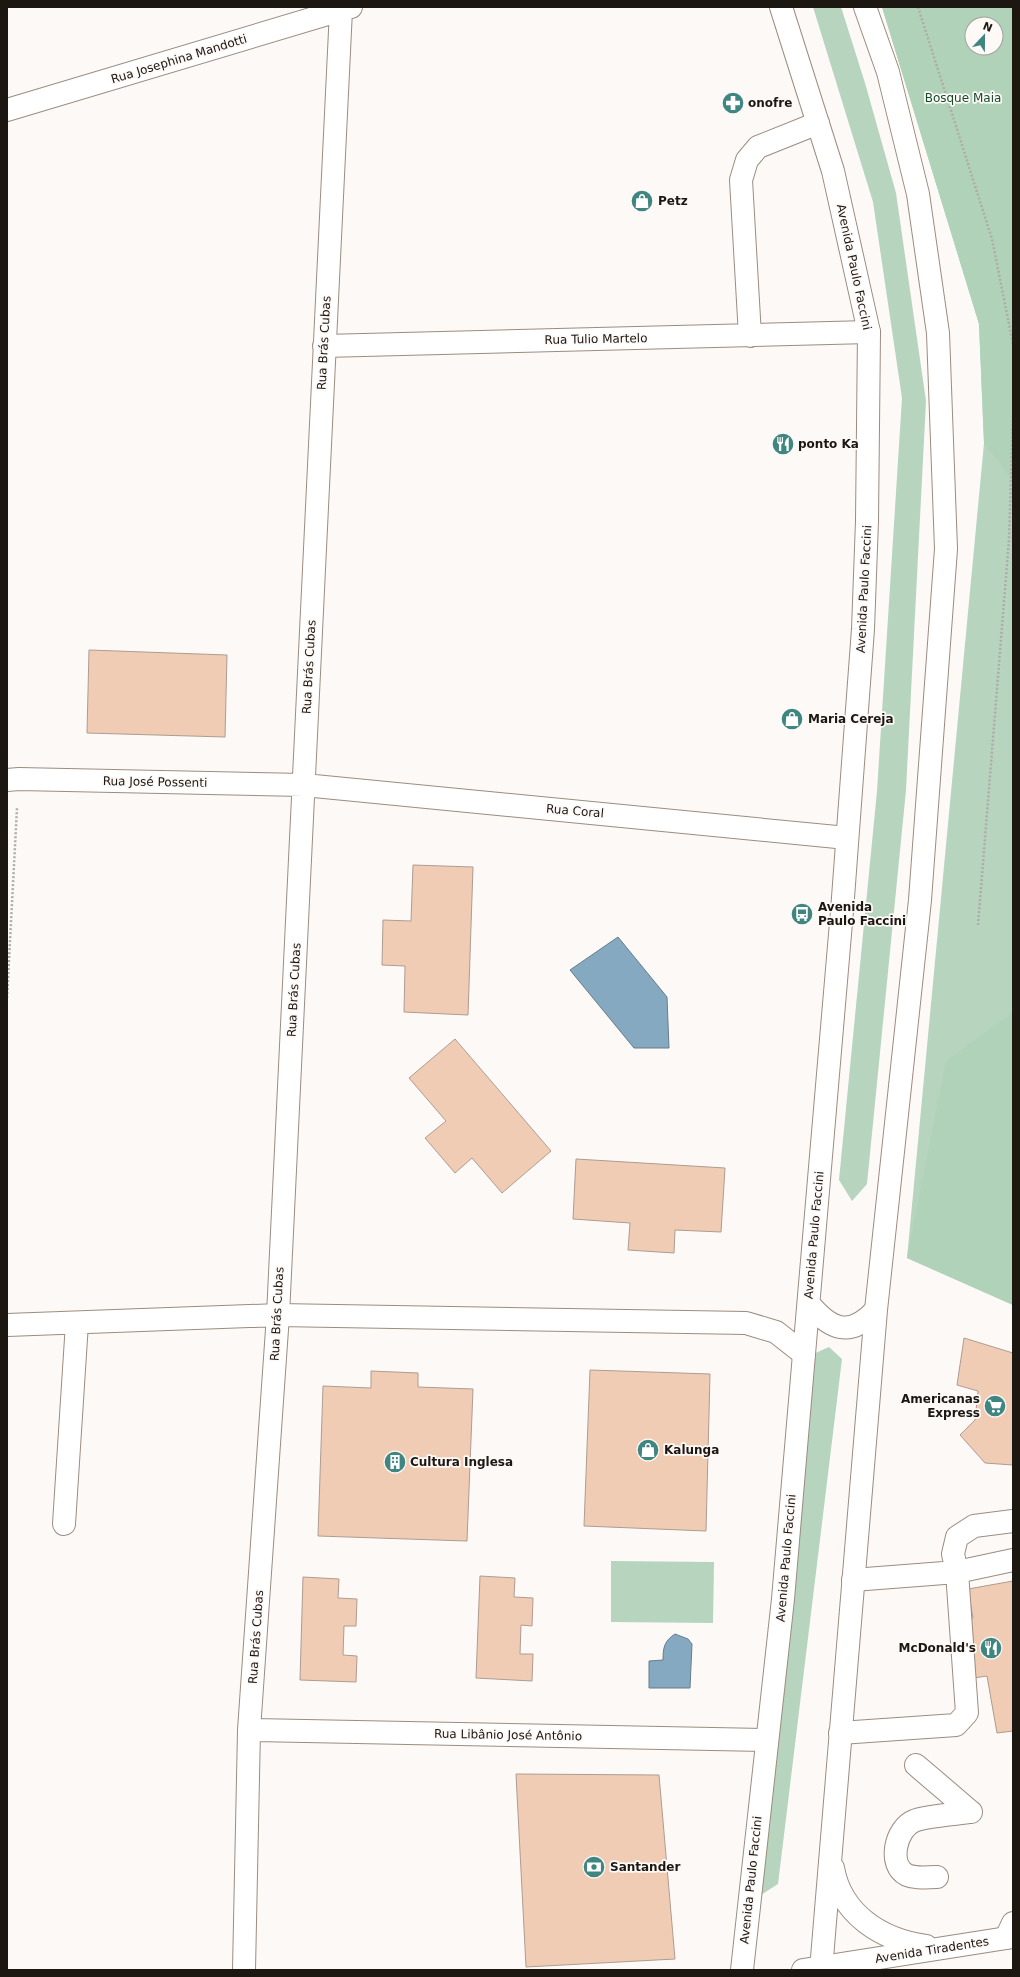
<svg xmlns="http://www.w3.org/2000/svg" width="1020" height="1977" font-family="'DejaVu Sans',sans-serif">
	<rect width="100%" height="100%" fill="#fdf9f7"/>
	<!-- green -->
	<path fill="#b6d4be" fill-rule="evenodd" d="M813,7h28l24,76 31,110 30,208 -20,389 -39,394 -15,17 -13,-21 38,-389 25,-393 -29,-196z
		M882,7h131v1298l-106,-47 77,-815 -5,-119zM972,24h24v24h-24z
		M829,1347l13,12 -64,525 -17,11 50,-540z
		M611,1561l103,1 -1,61 -102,-1z"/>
	<!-- forest -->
	<path fill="#afd2b8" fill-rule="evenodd" d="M882,7h131v474l-29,-38 -5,-119zM972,24h24v24h-24z
		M1013,1012v293l-106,-47 39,-197z"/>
	<!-- water -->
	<path fill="#85a9c0" stroke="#667d8c" d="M618,937l49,60 2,51h-35l-64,-78z
		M675,1634l13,5 4,5 -2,44h-41v-27l14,-1c0,-12 1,-19 12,-26z"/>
	<!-- building -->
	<path fill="#f0ccb4" stroke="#ae9c90" d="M89,650l138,5 -2,82 -138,-4z
		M413,865l60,2 -5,148 -64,-3 1,-46 -23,-1 1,-45 28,1z
		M455,1039l96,112 -49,42 -30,-35 -17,15 -30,-35 21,-17 -37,-43z
		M576,1159l149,9 -4,64 -46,-2 -1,23 -46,-3 2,-27 -57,-4z
		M964,1338l49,15v112l-28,-2 -25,-28 15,-15 3,-29 -21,-6z
		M590,1370l120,4 -4,157 -122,-5z
		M371,1371l47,2v14l55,2 -6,152 -149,-5 5,-150 48,2z
		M480,1576l35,2 -1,19 19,1 -1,28 -11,-1 -1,29h13l-1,27 -56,-3z
		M303,1577l36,2 -1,19 19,1 -1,27h-12l-1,29 14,1 -1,26 -56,-2z
		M1013,1581v150l-16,2 -10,-57 -13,2 -10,-58 9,-2 -5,-29z
		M516,1774l143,1 16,184 -149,8z"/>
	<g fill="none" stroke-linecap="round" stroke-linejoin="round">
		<!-- minor casing -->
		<g stroke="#9c8c7f" stroke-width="24">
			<path id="minor" d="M7,110l344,-103
				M750,336l-9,-156 6,-20 11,-13 60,-24
				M324,346l545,-14
				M7,780l12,-1 285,6 543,53
				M7,1325l271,-10 468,8 30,9 28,22
				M64,1524l13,-201
				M853,1580l104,-8 56,-12
				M249,1730l518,10
				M840,1733l116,-8 11,-12 -10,-141 -4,-18 4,-17 17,-11 39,-5
				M916,1765l55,47
				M937,1877c-10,0 -21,2 -30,-2 -20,-10 -11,-47 7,-54 11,-5 44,-7 57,-9
				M1006,1938l7,-15
				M244,1970l5,-240 29,-415 63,-1305"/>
		</g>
		<!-- major casing -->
		<g stroke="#9c8c7f" stroke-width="24">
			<path id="major" d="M809,1304c22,26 41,34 67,6
				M833,1868c8,46 48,72 93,78
				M742,1970l41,-371 59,-688 21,-282 4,-108 2,-189 -36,-161 -52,-164
				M803,1970l210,-33
				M821,1970l55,-660 44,-410 26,-351 -8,-216 -20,-139 -30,-122 -23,-65"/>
		</g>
		<!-- path -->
		<path stroke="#b0aba8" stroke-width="2.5" stroke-dasharray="2 2" stroke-linecap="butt" d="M918,7l74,232 21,105
			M978,925l31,-385 4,-125
			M7,998l10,-190"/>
		<!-- minor -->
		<use href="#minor" stroke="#fff" stroke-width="22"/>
		<!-- major -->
		<use href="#major" stroke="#fff" stroke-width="22"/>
	</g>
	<!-- icons -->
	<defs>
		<g id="pharmacy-disc" transform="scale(1.15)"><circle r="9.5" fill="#408680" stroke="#fdf9f7"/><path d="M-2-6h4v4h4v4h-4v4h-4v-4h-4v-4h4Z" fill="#fff"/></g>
		<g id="shop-disc" transform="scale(1.15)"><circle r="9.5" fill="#408680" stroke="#fdf9f7"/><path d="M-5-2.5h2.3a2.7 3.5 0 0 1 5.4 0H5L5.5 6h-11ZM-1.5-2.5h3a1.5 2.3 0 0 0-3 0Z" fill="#fff"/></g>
		<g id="restaurant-disc" transform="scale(1.15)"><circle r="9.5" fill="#408680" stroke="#fdf9f7"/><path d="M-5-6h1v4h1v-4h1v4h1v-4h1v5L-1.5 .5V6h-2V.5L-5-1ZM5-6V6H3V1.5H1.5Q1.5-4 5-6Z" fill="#fff"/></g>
		<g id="bus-disc" transform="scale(1.15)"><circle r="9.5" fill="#408680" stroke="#fdf9f7"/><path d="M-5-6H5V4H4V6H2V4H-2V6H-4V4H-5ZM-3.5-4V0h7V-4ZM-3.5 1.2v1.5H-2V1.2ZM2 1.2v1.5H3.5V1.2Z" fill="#fff"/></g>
		<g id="supermarket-disc" transform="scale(1.15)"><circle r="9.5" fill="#408680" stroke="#fdf9f7"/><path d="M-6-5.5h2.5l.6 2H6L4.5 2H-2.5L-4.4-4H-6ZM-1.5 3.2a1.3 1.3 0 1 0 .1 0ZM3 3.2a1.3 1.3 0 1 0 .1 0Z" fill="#fff"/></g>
		<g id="building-disc" transform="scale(1.15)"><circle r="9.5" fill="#408680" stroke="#fdf9f7"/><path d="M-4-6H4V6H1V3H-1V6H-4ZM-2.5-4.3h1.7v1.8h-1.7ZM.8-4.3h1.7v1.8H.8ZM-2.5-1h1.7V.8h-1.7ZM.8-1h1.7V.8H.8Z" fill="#fff"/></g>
		<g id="bank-disc" transform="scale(1.15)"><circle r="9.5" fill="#408680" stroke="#fdf9f7"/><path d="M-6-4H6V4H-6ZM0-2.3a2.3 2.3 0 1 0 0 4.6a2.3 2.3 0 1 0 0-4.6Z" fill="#fff"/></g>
	</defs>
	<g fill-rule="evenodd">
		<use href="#pharmacy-disc" x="733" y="103"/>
		<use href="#shop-disc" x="642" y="201"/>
		<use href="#restaurant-disc" x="783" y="444"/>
		<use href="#shop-disc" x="792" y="719"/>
		<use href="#bus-disc" x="802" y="914"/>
		<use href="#supermarket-disc" x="995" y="1406"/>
		<use href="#shop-disc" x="648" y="1450"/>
		<use href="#building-disc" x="395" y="1462"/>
		<use href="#restaurant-disc" x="991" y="1648"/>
		<use href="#bank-disc" x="594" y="1867"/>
	</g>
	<g text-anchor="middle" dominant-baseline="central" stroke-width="3.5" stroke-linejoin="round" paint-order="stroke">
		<!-- street labels -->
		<g font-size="12" fill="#1d1712" stroke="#fdf9f7">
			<text transform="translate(179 59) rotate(-17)">Rua Josephina Mandotti</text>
			<text transform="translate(854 267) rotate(78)">Avenida Paulo Faccini</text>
			<text transform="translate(596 339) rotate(-1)">Rua Tulio Martelo</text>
			<text transform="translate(324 343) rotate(-87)">Rua Brás Cubas</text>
			<text transform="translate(864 589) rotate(-87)">Avenida Paulo Faccini</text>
			<text transform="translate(309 667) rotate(-87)">Rua Brás Cubas</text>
			<text transform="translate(155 782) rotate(1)">Rua José Possenti</text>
			<text transform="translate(575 811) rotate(5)">Rua Coral</text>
			<text transform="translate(294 990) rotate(-87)">Rua Brás Cubas</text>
			<text transform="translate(814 1235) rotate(-85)">Avenida Paulo Faccini</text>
			<text transform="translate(277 1314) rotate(-87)">Rua Brás Cubas</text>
			<text transform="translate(786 1558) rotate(-85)">Avenida Paulo Faccini</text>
			<text transform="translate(256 1637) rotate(-86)">Rua Brás Cubas</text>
			<text transform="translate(508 1735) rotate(1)">Rua Libânio José Antônio</text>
			<text transform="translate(751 1880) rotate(-84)">Avenida Paulo Faccini</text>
			<text transform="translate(932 1950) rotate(-9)">Avenida Tiradentes</text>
		</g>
		<!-- park labels -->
		<g font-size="12" fill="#144c2b" stroke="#fdf9f7">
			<text x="963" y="98">Bosque Maia</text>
		</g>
		<!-- poi labels -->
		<g font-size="12" font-weight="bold" fill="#1d1712" stroke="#fdf9f7" text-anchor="start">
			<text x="748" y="103">onofre</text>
			<text x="658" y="201">Petz</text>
			<text x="798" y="444">ponto Ka</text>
			<text x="808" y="719">Maria Cereja</text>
			<text x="818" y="907">Avenida<tspan x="818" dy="14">Paulo Faccini</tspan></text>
			<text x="980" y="1399" text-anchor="end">Americanas<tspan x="980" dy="14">Express</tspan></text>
			<text x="664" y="1450">Kalunga</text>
			<text x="410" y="1462">Cultura Inglesa</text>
			<text x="976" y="1648" text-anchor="end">McDonald's</text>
			<text x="610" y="1867">Santander</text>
		</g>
	</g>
	<!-- border -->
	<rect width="1020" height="1977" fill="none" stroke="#1d1712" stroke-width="16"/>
	<!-- north arrow -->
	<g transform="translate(984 36) rotate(22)"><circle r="19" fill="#fdf9f7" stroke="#a39f9b"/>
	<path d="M0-3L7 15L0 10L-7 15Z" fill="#408680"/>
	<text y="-6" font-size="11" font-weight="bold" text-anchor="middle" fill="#1d1712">N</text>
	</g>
</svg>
